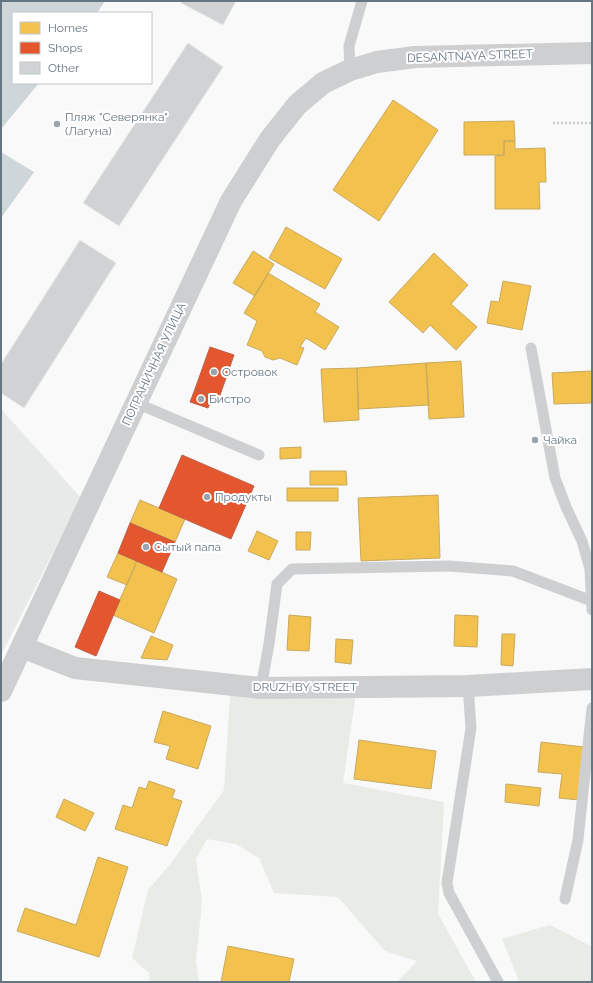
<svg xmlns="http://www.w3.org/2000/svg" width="593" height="983" font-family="Raleway,sans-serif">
	<rect width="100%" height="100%" fill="#f9f9f9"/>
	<!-- built -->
	<path fill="#e8e9e9" d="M1,409l80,89 -80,157z"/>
	<!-- green -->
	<path fill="#e8ebe6" d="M356,694l-13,89 101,19 -6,112 38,68h-79l20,-21 -32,-10 -47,-54 -64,-4 -15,-35 -23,-14 -29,-5 -11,20 6,43 -6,59 3,21h-49l-1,-9 -17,-15 16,-68 24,-28 52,-72 6,-95z
		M550,925l35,18 7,3v36h-72l-1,-1 -17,-42z"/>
	<!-- water -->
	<path fill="#ced6d9" d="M1,1h104l-8,12h-84v70h26l-38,46z
		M1,152l33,20 -33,46z"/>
	<!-- homes -->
	<path fill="#f2c14e" stroke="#c8aa5e" d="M393,100l45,30 -59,91 -46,-31z
		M514,121l1,20h-11v14h-40v-33z
		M504,141h11v8l30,-1 1,34h-7l1,27h-45v-53l9,-1z
		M286,227l56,32 -17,30 -56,-31z
		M253,251l21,13 -19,32 -22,-13z
		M434,253l34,32 -17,19 26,23 -21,23 -26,-25 -7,8 -34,-31z
		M268,273l52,31 -5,8 24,15 -14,23 -19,-12 -6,9 4,1 -7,17 -17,-7 -7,2 -8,-3 -3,-6 -15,-6 10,-24 -13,-8z
		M503,281l28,5 -9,44 -35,-7 4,-22 8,1z
		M461,361l3,56 -35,2 -3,-56z
		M426,363l3,42 -71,4 -1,-41z
		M357,368l2,52 -35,2 -3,-53z
		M592,371v32l-38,1 -2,-31z
		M301,447v11l-21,1v-11z
		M310,471h36l1,14h-37z
		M287,488h51v13h-51z
		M438,495l2,63 -79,3 -3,-63z
		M140,500l45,19 -10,23 -45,-19z
		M257,531l21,10 -9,19 -21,-9z
		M296,532h15l-1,18h-14z
		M118,553l19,8 -10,24 -20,-8z
		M137,561l40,18 -23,54 -41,-18z
		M289,615l22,2 -2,34 -22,-1z
		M455,615l23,1 -1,31 -23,-1z
		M502,634h13l-2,32 -12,-1z
		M151,636l22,9 -6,15 -26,-2z
		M336,639l17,1 -2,24 -16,-2z
		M163,711l48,15 -13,43 -32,-10 4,-13 -16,-4z
		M359,740l77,11 -5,38 -77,-10z
		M541,742l43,5 -5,53 -20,-2 3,-24 -24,-2z
		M149,781l26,9 -3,8 10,3 -15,45 -52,-17 8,-24 9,3 7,-21 7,2z
		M506,784l35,4 -2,18 -34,-4z
		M64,799l30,14 -9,18 -29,-14z
		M98,857l30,10 -29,90 -82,-26 8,-23 51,17z
		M228,946l66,13 -5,23h-68z"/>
	<!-- shops -->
	<path fill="#e4572e" stroke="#be6048" d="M210,347l24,8 -15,43 -24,-9z
		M195,389l18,7 -5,12 -18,-6z
		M182,455l72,31 -23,53 -72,-31z
		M130,523l45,19 -13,30 -44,-19z
		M99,591l21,9 -24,56 -21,-9z"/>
	<!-- building -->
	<path fill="#d0d2d3" stroke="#e8e8e8" d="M182,1h54l-13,24 -42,-22z
		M188,43l35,24 -104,159 -36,-23z
		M80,240l36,23 -92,145 -23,-15v-29z"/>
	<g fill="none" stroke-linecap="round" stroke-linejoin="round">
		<!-- path -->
		<path stroke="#cbcccd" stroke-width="2.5" stroke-dasharray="2 2" stroke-linecap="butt" d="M553,123h39"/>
		<!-- service -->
		<path stroke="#cecfd0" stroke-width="11" d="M350,70l-1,-24 13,-45
			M531,348l24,130 11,29 16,34 8,28 2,41
			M136,403l123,52
			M468,686l3,42 -24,155 2,10 49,89
			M261,688l8,-44 8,-60 15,-15 157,-3 64,5 79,30
			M565,899l13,-59 14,-132"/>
		<!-- minor -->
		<path stroke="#cecfd0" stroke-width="22" d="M22,647l53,21 186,20 207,-2 124,-7"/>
		<!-- tertiary -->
		<path stroke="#cecfd0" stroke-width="22" d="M1,691l230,-490 39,-62 27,-34 26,-22 27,-13 27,-8 38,-5 177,-4"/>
	</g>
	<!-- markers -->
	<g fill="#99a4ac" stroke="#fff" stroke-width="1.5">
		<circle cx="57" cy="124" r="4"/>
		<circle cx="214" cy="372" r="4"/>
		<circle cx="201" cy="399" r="4"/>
		<circle cx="535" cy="440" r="4"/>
		<circle cx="207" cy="497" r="4"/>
		<circle cx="146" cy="547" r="4"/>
	</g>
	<g text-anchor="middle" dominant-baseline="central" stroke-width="4" stroke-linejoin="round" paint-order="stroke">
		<!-- street labels -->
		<g font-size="12" fill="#657683" stroke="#fff">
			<text transform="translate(470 56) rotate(-2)">DESANTNAYA STREET</text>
			<text transform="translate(154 364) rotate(-65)">ПОГРАНИЧНАЯ УЛИЦА</text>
			<text x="305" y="687">DRUZHBY STREET</text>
		</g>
		<!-- poi labels -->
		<g font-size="12" fill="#657683" stroke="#fff" text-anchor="start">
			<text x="65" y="117">Пляж "Северянка"<tspan x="65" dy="14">(Лагуна)</tspan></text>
			<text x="222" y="372">Островок</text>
			<text x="209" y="399">Бистро</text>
			<text x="543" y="440">Чайка</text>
			<text x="215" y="497">Продукты</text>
			<text x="154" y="547">Сытый папа</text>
		</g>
	</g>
	<!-- border -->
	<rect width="593" height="983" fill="none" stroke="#657683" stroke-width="4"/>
	<!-- legend -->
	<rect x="12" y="12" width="140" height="72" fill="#ffffff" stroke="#c1c8cd"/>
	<rect x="20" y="22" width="20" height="12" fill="#f2c14e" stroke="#c1c8cd"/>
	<text x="48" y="32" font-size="12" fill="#657683">Homes</text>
	<rect x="20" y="42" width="20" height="12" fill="#e4572e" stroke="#c1c8cd"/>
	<text x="48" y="52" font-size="12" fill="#657683">Shops</text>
	<rect x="20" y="62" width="20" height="12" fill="#d0d2d3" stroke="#c1c8cd"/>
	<text x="48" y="72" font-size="12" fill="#657683">Other</text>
</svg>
